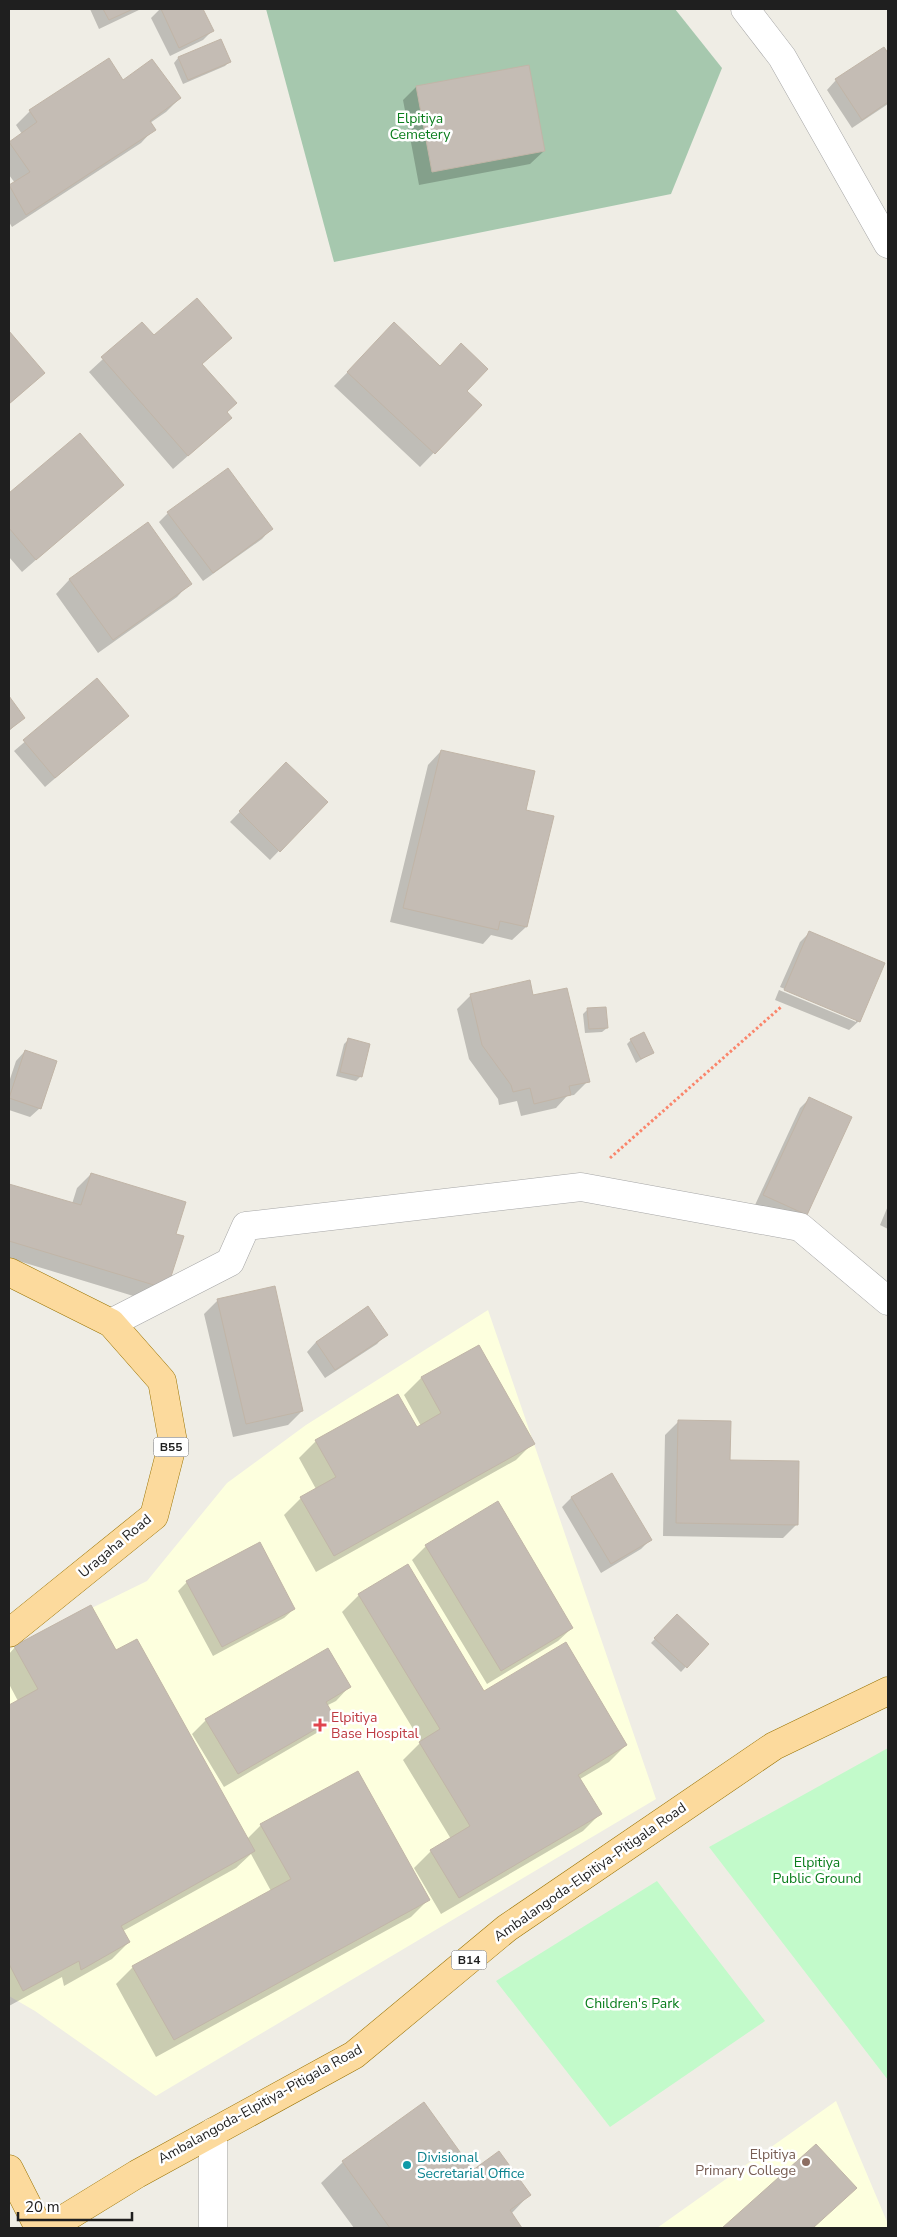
<svg xmlns="http://www.w3.org/2000/svg" width="897" height="2237" font-family="'Nunito Sans',sans-serif">
	<rect width="100%" height="100%" fill="#efede5"/>
	<!-- education -->
	<path fill="#fdffde" d="M488,1310l168,489 -500,297 -121,-85 -26,-15v-344l5,-6 133,-65 80,-98 79,-58z
		M836,2101l52,123v4h-231z"/>
	<!-- cemetery -->
	<path fill="#a6c8ae" d="M266,9h409l47,59 -51,126 -337,68z"/>
	<!-- park -->
	<path fill="#c2faca" d="M888,1748v332l-179,-233z
		M657,1881l108,140 -155,106 -114,-146z"/>
	<!-- shadow -->
	<path fill="#0003" d="M90,9h51l-42,20z
		M160,9h42l11,21 -10,10 -33,16 -19,-38z
		M220,41l10,20 -5,5 -42,18 -9,-21 4,-5z
		M884,49l4,6v49l-36,24 -25,-38 9,-10z
		M109,60l13,22 58,16 -14,14 -16,11 4,6 -13,14 -129,84 -3,-5v-35l6,-4 -6,-8v-31l13,-10 -6,-9 14,-14z
		M416,87l128,64 -14,13 -111,21 -16,-85z
		M142,323l12,14 77,1 -30,27 25,47 5,6 -58,51 -84,-97z
		M9,333l35,40 -35,31z
		M381,338l99,67 -60,62 -86,-81z
		M80,435l42,50 -100,87 -13,-15v-62z
		M168,513l103,16 -9,10 -59,42 -44,-59z
		M148,524l42,59 -13,14 -79,56 -42,-59 13,-14z
		M97,680l30,36 -82,71 -31,-36z
		M9,698l14,20 -14,13z
		M441,751l83,60 2,116 -14,13 -21,-5 -8,9 -93,-22 38,-157z
		M277,773l49,29 -56,58 -40,-38z
		M809,933l50,88 -10,9 -74,-30 4,-10 77,32v-3l-76,-32 20,-45z
		M471,995l62,1 55,85 -14,14 -7,1 -11,12 -35,8 -4,-15 -18,4 -1,-6 -29,-40 -12,-50z
		M588,1009l19,19 -5,4 -17,1 -2,-19z
		M349,1039l12,37 -5,5 -20,-5 8,-32z
		M631,1040l22,12 -17,11 -9,-19z
		M25,1051l15,57 -10,9 -21,-7v-28l7,-21z
		M809,1099l-3,115 -10,10 -41,-19 45,-97z
		M91,1174l84,61 -22,67 -144,-44v-73l63,19 5,-16z
		M888,1206v23l-8,-4z
		M218,1300l84,111 -14,14 -55,12 -29,-123z
		M368,1308l18,26 -9,10 -52,34 -18,-26 9,-10z
		M478,1346l55,97 -17,17 -200,112 -32,-57 17,-17 15,-9 -17,-31 17,-17 82,-46 18,33 5,-2 -17,-31 17,-17z
		M679,1421l118,103 -14,14 -120,-2 2,-101z
		M611,1475l39,65 -9,9 -40,24 -39,-66 9,-9z
		M426,1546l146,82 -14,13 -71,43 -75,-124z
		M187,1582l107,27 -10,9 -71,38 -35,-65z
		M359,1595l125,98 142,52 -17,17 -29,17 20,35 -17,17 -142,83 -27,-46 17,-17 20,-12 -48,-79 18,-18 -79,-130z
		M677,1616l30,28 -26,28 -30,-29z
		M15,1647l100,5 132,187 14,-14 167,75 -17,17 -255,140 -40,-73 17,-17 138,-76 -20,-37 -15,14 -113,63 6,11 -17,17 -48,27 -2,-9 -53,29v-300l9,-5 -9,-17v-30z
		M349,1687l-13,14 -10,5 7,12 -13,13 -96,56 -32,-53 14,-14z
		M816,2145l25,57 -29,26h-88z
		M343,2162l130,10 56,23 -18,19 10,14h-167l-33,-45z"/>
	<!-- building -->
	<path fill="#c4bcb4" stroke="#c1b5a7" d="M103,9h30l-24,11z
		M161,9h42l11,22 -35,17z
		M221,39l10,23 -43,18 -10,-23z
		M884,47l4,6v49l-26,18 -27,-41z
		M109,58l14,22 29,-21 29,39 -31,23 6,9 -130,85 -17,-30 21,-13 -21,-30 28,-20 -8,-12z
		M529,65l16,86 -113,21 -16,-86z
		M197,298l35,40 -30,26 35,39 -10,9 5,6 -44,38 -87,-99 41,-35 12,13z
		M394,322l46,44 21,-23 27,26 -21,22 15,14 -47,49 -88,-82z
		M9,331l36,42 -36,31z
		M80,433l44,52 -88,75 -27,-32v-35z
		M228,468l45,61 -60,44 -46,-61z
		M148,522l44,62 -79,56 -44,-61z
		M97,678l32,38 -74,62 -32,-38z
		M9,696l16,22 -16,12z
		M441,750l94,21 -9,39 28,6 -27,111 -27,-6 -2,9 -95,-22z
		M286,762l42,40 -48,50 -41,-41z
		M809,931l76,32 -25,59 -76,-32z
		M530,980l3,15 34,-7 23,94 -21,4 2,9 -37,9 -4,-16 -17,4 -2,-7 -29,-40 -12,-51z
		M606,1007l2,21 -19,1 -2,-21z
		M644,1032l10,21 -13,6 -11,-20z
		M348,1038l22,6 -8,33 -22,-5z
		M25,1050l32,11 -16,48 -32,-11z
		M809,1097l43,20 -45,98 -44,-20z
		M91,1173l95,29 -10,32 8,2 -17,53 -158,-48v-57l72,21z
		M275,1286l28,125 -57,13 -29,-125z
		M368,1306l20,29 -53,35 -19,-28z
		M479,1345l56,99 -201,112 -34,-59 36,-20 -21,-37 83,-46 19,33 24,-14 -20,-36z
		M678,1420l53,1 -1,39 69,1 -1,64 -122,-2z
		M612,1473l40,67 -41,24 -40,-67z
		M498,1501l75,127 -72,43 -76,-126z
		M260,1542l35,67 -73,38 -36,-66z
		M408,1564l76,127 82,-49 61,103 -49,30 24,39 -143,84 -29,-48 40,-24 -51,-84 21,-13 -82,-135z
		M91,1605l25,45 21,-11 118,212 -134,75 9,16 -49,28 -2,-9 -56,30 -14,-27v-259l29,-16 -24,-43z
		M677,1614l32,30 -22,24 -33,-30z
		M328,1648l23,39 -25,15 9,16 -97,56 -33,-55z
		M358,1771l72,129 -256,140 -42,-74 159,-87 -31,-55z
		M424,2102l49,68 26,-19 32,44 -21,15 12,18h-132l-48,-67z
		M816,2144l41,44 -44,40h-91z"/>
	<g fill="none" stroke-linecap="round" stroke-linejoin="round">
		<!-- minor casing -->
		<g stroke="#a6a6a6" stroke-width="29">
			<path id="minor" d="M745,9l37,48 106,187
				M111,1323l119,-61 16,-36 335,-39 219,40 88,74
				M213,2132v96"/>
		</g>
		<!-- major casing -->
		<g stroke="#997200" stroke-width="29">
			<path id="major" d="M9,1272l102,51 51,58 11,61 -19,74 -145,117
				M9,2169l30,59
				M49,2228l88,-54 217,-119 153,-127 267,-182 114,-55"/>
		</g>
		<!-- path -->
		<path stroke="#fa856b" stroke-width="3" stroke-dasharray="2.5 2.5" stroke-linecap="butt" d="M610,1158l171,-151"/>
		<!-- minor -->
		<use href="#minor" stroke="#fff" stroke-width="28"/>
		<!-- major -->
		<use href="#major" stroke="#fcda9d" stroke-width="28"/>
	</g>
	<!-- markers -->
	<path fill="#e0444e" stroke="#fff" stroke-width="2" d="M317.5 1717.5h5v5h5v5h-5v5h-5v-5h-5v-5h5z"/>
	<circle fill="#8d6e63" stroke="#fff" stroke-width="2" cx="806" cy="2162" r="5"/>
	<circle fill="#0f9aa8" stroke="#fff" stroke-width="2" cx="407" cy="2165" r="5"/>
	<g text-anchor="middle" dominant-baseline="central" stroke-width="5" stroke-linejoin="round" paint-order="stroke">
		<!-- shield labels -->
		<g fill="#fff" stroke="#626262" stroke-width="1">
			<rect x="153.5" y="1437.5" width="35" height="19" rx="4"/>
			<rect x="451.5" y="1950.5" width="35" height="19" rx="4"/>
		</g>
		<g font-size="12" font-weight="bold" fill="#1f1f1f">
			<text x="171" y="1447">B55</text>
			<text x="469" y="1960">B14</text>
		</g>
		<!-- park labels -->
		<g font-size="14" fill="#0b7e1d" stroke="#fff">
			<text x="420" y="118">Elpitiya<tspan x="420" dy="16">Cemetery</tspan></text>
			<text x="817" y="1862">Elpitiya<tspan x="817" dy="16">Public Ground</tspan></text>
			<text x="632" y="2003">Children's Park</text>
		</g>
		<!-- street labels -->
		<g font-size="14" fill="#1f1f1f" stroke="#fff">
			<text transform="translate(115 1546) rotate(-40)">Uragaha Road</text>
			<text transform="translate(590 1872) rotate(-35)">Ambalangoda-Elpitiya-Pitigala Road</text>
			<text transform="translate(260 2104) rotate(-29)">Ambalangoda-Elpitiya-Pitigala Road</text>
		</g>
		<!-- health labels -->
		<g font-size="14" fill="#be3a42" stroke="#fff" text-anchor="start">
			<text x="331" y="1717">Elpitiya<tspan x="331" dy="16">Base Hospital</tspan></text>
		</g>
		<!-- education labels -->
		<g font-size="14" fill="#785e54" stroke="#fff" text-anchor="end">
			<text x="796" y="2154">Elpitiya<tspan x="796" dy="16">Primary College</tspan></text>
		</g>
		<!-- culture labels -->
		<g font-size="14" fill="#0d838f" stroke="#fff" text-anchor="start">
			<text x="417" y="2157">Divisional<tspan x="417" dy="16">Secretarial Office</tspan></text>
		</g>
	</g>
	<!-- border -->
	<rect width="897" height="2237" fill="none" stroke="#1f1f1f" stroke-width="20"/>
	<!-- scale -->
	<path d="M18 2212v8h114v-8" fill="none" stroke="#1f1f1f" stroke-width="2.5"/>
	<text x="25" y="2212" font-size="15" fill="#1f1f1f" stroke="#ffffff" stroke-width="4" paint-order="stroke">20 m</text>
</svg>
